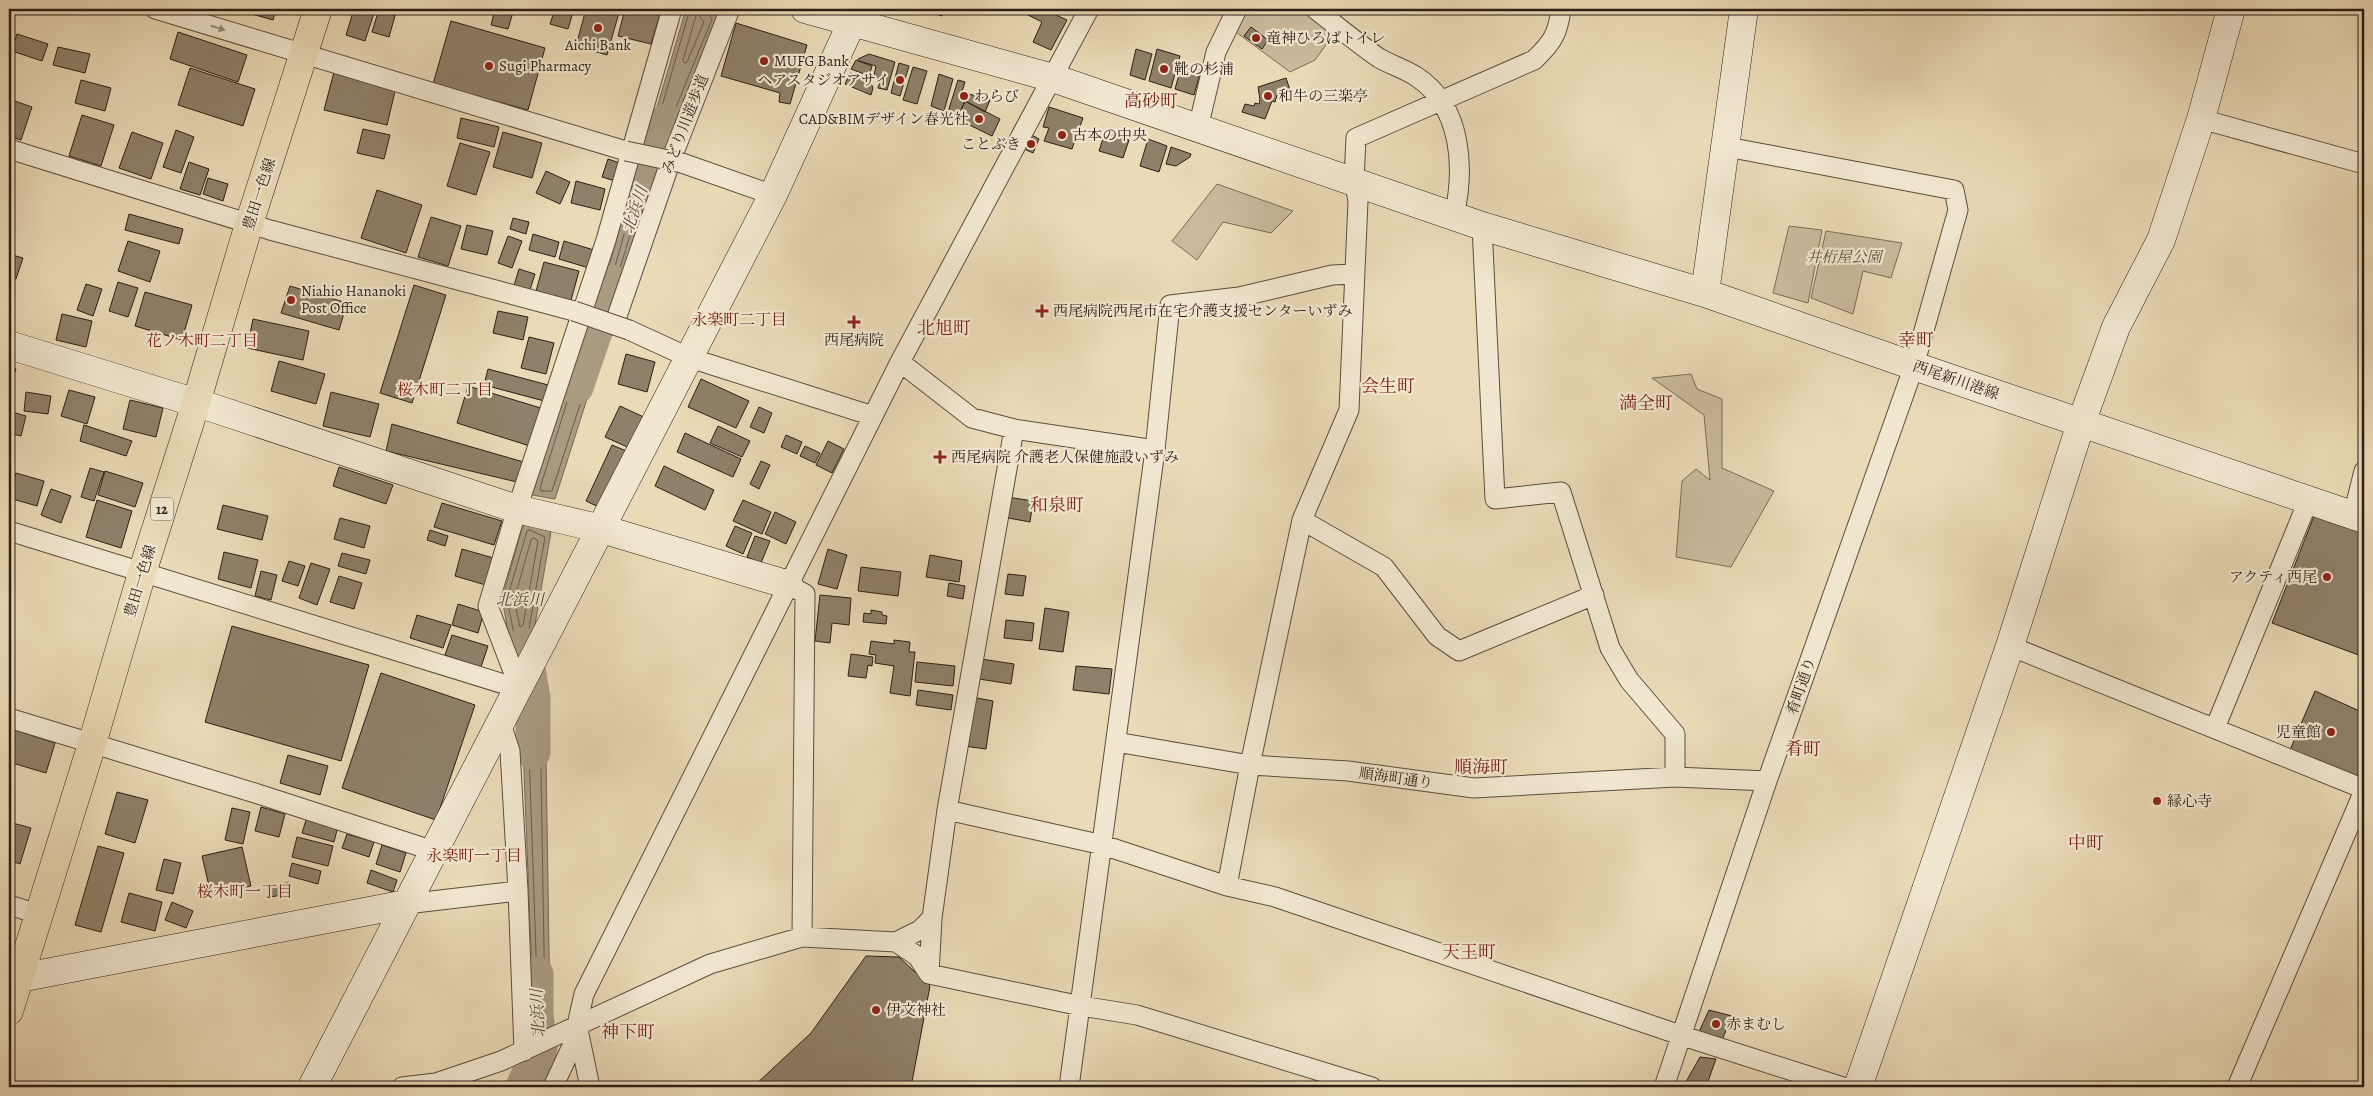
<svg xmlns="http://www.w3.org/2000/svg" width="2373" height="1096" font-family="Alegreya,'Noto Serif JP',serif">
	<rect width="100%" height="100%" fill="#eadab6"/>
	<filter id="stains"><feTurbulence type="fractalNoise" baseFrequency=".004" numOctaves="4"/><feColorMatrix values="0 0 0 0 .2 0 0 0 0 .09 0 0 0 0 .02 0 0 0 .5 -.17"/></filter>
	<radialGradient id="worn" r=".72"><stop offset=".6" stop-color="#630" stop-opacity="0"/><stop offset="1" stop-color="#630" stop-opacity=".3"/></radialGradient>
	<!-- green -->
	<path fill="#caba9b" stroke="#7b6c58" d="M1247,9h59l30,22 -21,29 -25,12 -54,-40z
		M1217,184l76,27 -22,22 -48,-11 -26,38 -25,-19z
		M1789,226l33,4 -14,73 -35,-10z
		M1826,231l76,12 -11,35 -28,-7 -10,43 -42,-16z
		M1691,374l6,15 25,10v69l52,23 -43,76 -55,-10 6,-76 14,-12 14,11 -6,-65 -52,-37z"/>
	<!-- water -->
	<path fill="#a99a80" stroke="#776856" d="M686,9h16l18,4 -57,138 -18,-3z
		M636,169l18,5 -44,145 -14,-5z
		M582,339l22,7 -49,153 -23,-4z
		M524,522l27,10 -18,104 -19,26 -12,-63z
		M545,688l5,328 -16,7 -12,-303z
		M530,1055l20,2 -13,30h-21z"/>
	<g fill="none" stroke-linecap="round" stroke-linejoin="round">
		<!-- shore -->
		<path stroke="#6a5c4b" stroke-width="1" d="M690,9l-38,132 2,4 7,-1 51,-125 -7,-10
			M698,14l6,8 -17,40 -3,1 -1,-3 13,-44z
			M641,176l5,1 1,3 -39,127 -3,2 -1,-3z
			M587,346l9,3 1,3 -45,139h-11l-1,-3 44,-140z
			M530,530l15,7 -17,97 -10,12 -2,-2 -9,-45 20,-68z
			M534,538l4,3 -15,84 -3,2 -6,-27 17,-60z
			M536,709l4,2 5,300 -4,3 -3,-2 -10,-290z
			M522,1087l11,-25 7,-1 1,3 -8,23"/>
		<!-- stream -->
		<path stroke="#776856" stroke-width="5.5" d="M537,1016l21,49
			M563,1075l5,12"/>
		<!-- river -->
		<path stroke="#a99a80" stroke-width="35" d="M634,219l33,-98
			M576,387l36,-105
			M524,645l9,53v54
			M523,1087l17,-39 -4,-34v-40"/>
	</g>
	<!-- building -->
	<path fill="#8f8069" stroke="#2c1e16" d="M203,9h22l-1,5z
		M234,9h42l-3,11z
		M354,9l20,4 -9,28 -19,-6z
		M379,9h18l-8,28 -17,-5z
		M495,9h19l-6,20 -17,-4z
		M555,9h19l-6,20 -18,-5z
		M586,9h34l-13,46 -31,-9z
		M625,9h35l1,2 -10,33 -33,-8z
		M931,9h13l-2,7 -12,-4z
		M1016,9h26l25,11 -16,30 -18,-8 9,-20z
		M451,21l94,27 -17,62 -95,-26z
		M736,23l71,22 -17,59 -11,-2 1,-9 -59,-17z
		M1251,27l17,13 -6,9 -18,-13z
		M178,32l69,23 -9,27 -68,-23z
		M17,34l31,10 -6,17 -30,-10z
		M58,47l32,7 -5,19 -32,-8z
		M1136,49l16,5 -7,26 -15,-5z
		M1157,49l23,7 -9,32 -22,-7z
		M869,54l26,8 -8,28 -9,-2 2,-6 -7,-3 3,-13 -17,-5 -1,-2z
		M856,60l16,6 -3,10 -18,-7z
		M899,63l10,3 -9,30 -9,-3z
		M1182,64l19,6 -7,25 -19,-6z
		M913,67l14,4 -10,33 -14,-4z
		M190,68l65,21 -12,37 -65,-21z
		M334,72l62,15 -9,38 -63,-15z
		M850,73l20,8 3,7 -2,7 -26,-11z
		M939,74l14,5 -9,32 -13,-5z
		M1286,78l4,12 -12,3 -3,9 -3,-1 -7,18 -23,-7 3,-8 9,2 1,-3 4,1 1,-4 -2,-13z
		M81,80l30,8 -6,23 -30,-8z
		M958,80l7,2 -3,10 28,8 -5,12 -20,-11 -8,18 -10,-4z
		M9,99l23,8 -11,33 -12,-4z
		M965,101l35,18 -8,17 -35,-17z
		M1049,107l34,11 -11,31 -28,-8 5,-13 -6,-1z
		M82,115l32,10 -13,41 -32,-10z
		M461,118l38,9 -5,20 -37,-9z
		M363,129l27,6 -6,24 -27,-6z
		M176,130l18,7 -13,36 -18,-6z
		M132,132l31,11 -12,36 -32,-11z
		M503,132l39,11 -10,35 -39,-11z
		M1105,132l24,8 -6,18 -24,-7z
		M1030,134l9,5 -6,14 -11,-5z
		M1148,139l19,7 -8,26 -19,-6z
		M460,143l30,9 -14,43 -29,-9z
		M1171,147l20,7 -1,3 -14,9 -10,-2z
		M608,159l12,4 -5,18 -13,-4z
		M189,162l20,7 -9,26 -20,-6z
		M546,171l24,11 -10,22 -24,-11z
		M208,178l20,6 -5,17 -20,-7z
		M576,181l29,8 -5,21 -29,-7z
		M377,190l45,15 -16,48 -45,-15z
		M129,214l54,15 -4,15 -54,-14z
		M431,217l30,9 -13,40 -30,-9z
		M513,218l16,4 -3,12 -16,-5z
		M467,225l26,6 -6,24 -26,-6z
		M533,234l26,8 -4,15 -26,-7z
		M508,236l14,5 -10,27 -14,-5z
		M128,241l32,10 -10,31 -32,-11z
		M564,241l30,9 -5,18 -30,-9z
		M9,254l14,4 -7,21 -7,-2z
		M544,262l35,9 -9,33 -35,-9z
		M519,269l16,5 -6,19 -16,-4z
		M118,282l20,6 -10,29 -19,-6z
		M86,284l16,5 -9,27 -16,-6z
		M414,285l32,10 -34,108 -32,-10z
		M290,286l57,17 -8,27 -58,-17z
		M9,288l6,2 -6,18z
		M145,292l47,13 -10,35 -47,-14z
		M498,311l30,6 -5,23 -30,-7z
		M62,314l30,7 -6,26 -30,-7z
		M253,319l56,12 -6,29 -56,-12z
		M529,337l25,6 -8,31 -25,-6z
		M626,354l29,8 -8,30 -29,-8z
		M279,361l46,13 -9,30 -45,-13z
		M9,366l7,3 -7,19z
		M488,369l64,17 -4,16 -64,-17z
		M701,379l48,22 -13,27 -48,-21z
		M468,386l76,23 -11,38 -76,-24z
		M69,390l26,7 -8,27 -26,-8z
		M26,392l25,4 -3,18 -24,-3z
		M331,392l48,12 -9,33 -47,-11z
		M130,400l33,8 -7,29 -33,-8z
		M620,406l28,13 -14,31 -29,-13z
		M759,407l13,6 -8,20 -14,-6z
		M9,411l17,5 -5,20 -12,-3z
		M392,424l135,39 -10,19 -131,-31z
		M84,425l48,16 -6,15 -46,-15z
		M718,426l32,15 -8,16 -32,-14z
		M685,433l56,26 -8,18 -56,-25z
		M786,435l16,7 -5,12 -16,-7z
		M828,441l16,8 -12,24 -16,-8z
		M612,445l19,8 -26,57 -19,-9z
		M805,446l15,7 -5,10 -15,-7z
		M761,461l9,4 -11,24 -9,-5z
		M664,466l50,24 -9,20 -50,-24z
		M339,467l54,18 -7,19 -53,-18z
		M90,468l14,4 -10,29 -13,-4z
		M105,471l38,12 -8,24 -37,-12z
		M16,473l28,8 -7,25 -28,-8z
		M51,489l20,7 -10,27 -20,-8z
		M1007,497l26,4 -3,21 -27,-5z
		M97,500l35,11 -11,37 -35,-11z
		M743,500l28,12 -9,22 -29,-13z
		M442,503l60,18 -8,24 -60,-18z
		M223,505l45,11 -6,24 -45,-11z
		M775,512l21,10 -10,22 -21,-10z
		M2314,516l50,16v125l-92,-34z
		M340,518l30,8 -6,22 -30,-9z
		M735,526l17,7 -9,21 -17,-8z
		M430,530l18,6 -3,10 -18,-6z
		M755,536l15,5 -9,22 -14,-6z
		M462,549l35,10 -8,27 -34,-10z
		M828,549l19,6 -10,34 -19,-5z
		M224,552l34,8 -7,28 -33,-9z
		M342,553l28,7 -4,14 -28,-8z
		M930,555l32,6 -3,21 -33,-5z
		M289,561l16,5 -7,20 -16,-5z
		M311,563l19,6 -13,36 -18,-7z
		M861,567l40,5 -3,24 -40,-5z
		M261,571l16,4 -6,25 -16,-4z
		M1008,574l18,2 -3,20 -18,-2z
		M339,576l23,7 -8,26 -24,-7z
		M949,583l16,3 -2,13 -16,-3z
		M820,595l31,3 -2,27 -17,-2 -2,20 -15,-2z
		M458,604l26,8 -6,21 -26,-8z
		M1045,608l24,4 -6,40 -24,-3z
		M871,610l11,2v3l5,1 -1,8 -23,-2 1,-9 7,1z
		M417,615l34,10 -8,23 -33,-10z
		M1006,620l28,3 -2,18 -28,-3z
		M232,626l137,39 -28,96 -136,-39z
		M452,635l36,11 -7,21 -36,-12z
		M894,640l16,2 -1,10h6l-5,44 -20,-3 4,-27 -19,-3 1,-8 -7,-1 2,-13 23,3z
		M851,654l22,3 -1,9 -4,-1 -2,13 -18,-2z
		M981,659l33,5 -3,20 -32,-5z
		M917,662l38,4 -2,20 -38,-4z
		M1076,666l36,3 -3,25 -36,-4z
		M381,673l94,32 -39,115 -94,-32z
		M918,690l35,5 -2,15 -35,-5z
		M2315,691l49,22v61l-2,5 -72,-29z
		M972,697l21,4 -7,48 -22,-3z
		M9,728l46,15 -9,30 -37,-11z
		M288,755l40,11 -8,29 -40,-12z
		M117,792l31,8 -13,43 -30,-9z
		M261,807l24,7 -6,23 -24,-6z
		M232,808l18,4 -7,32 -18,-4z
		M307,817l31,9 -4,16 -32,-9z
		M9,822l22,6 -11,36 -11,-4z
		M347,834l27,8 -5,15 -27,-9z
		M297,837l36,9 -5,20 -36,-9z
		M382,845l24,8 -6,19 -24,-8z
		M98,846l26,7 -23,79 -26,-7z
		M242,847l9,39 -40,9 -9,-39z
		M164,859l17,4 -8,31 -17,-4z
		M292,863l29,8 -3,13 -29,-8z
		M371,870l26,10 -4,12 -26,-9z
		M289,882l2,11 -20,4 -2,-10z
		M129,893l33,9 -7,29 -34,-9z
		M172,902l21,9 -7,17 -21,-8z
		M866,956l33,1 31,29 -19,101h-205l4,-5 45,3 56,-52z
		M1709,1010l23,6 -10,24 -23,-8z
		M1700,1057l16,2 -10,28h-23z"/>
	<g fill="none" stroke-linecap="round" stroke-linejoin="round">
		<!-- street casing -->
		<g stroke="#5c4d3e" stroke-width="21">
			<path id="street" d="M155,9l471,142
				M1315,9c21,16 42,34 64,49 12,7 26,11 38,19 45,30 48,91 37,139
				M2201,119l163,45
				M1198,128l18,-76 21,-43
				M9,149l261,81 304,81
				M682,163l91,32
				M1482,226l13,273 66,-7 49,156 19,32 46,54v43
				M614,325l57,-165 59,-151
				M629,330l61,28 183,58
				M900,362l72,56 42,11 -67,381 -15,108 -3,56
				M1014,429l141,21
				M2353,515l11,-44
				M1302,520l82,47 53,69 22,15 135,-56
				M9,531l511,158
				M789,585l16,9 -3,343
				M2010,646l354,143
				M520,689l-32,-83 29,-97 89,-269 66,-231
				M9,718l249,76 176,57
				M501,724l9,27 8,139 6,161 -6,2
				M2215,728l93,-227
				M1116,742l134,23 98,6 126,17 201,-11 92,4
				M947,810l156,35 124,41 48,11 408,139 160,51
				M1227,886l23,-121 52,-245 47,-110 9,-209 -4,-21 2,-42 178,-78c18,-17 24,-26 27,-51
				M406,904l112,-13
				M9,905l29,9
				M896,942l24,-12 12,-12
				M402,1087l34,-4 65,-22 209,-97 92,-27 94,5 21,14 12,18 152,32 56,9 235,72
				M553,1087l26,-56
				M590,1087l-13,-62 7,-31 316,-632 189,-353
				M1069,1087l86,-637 15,-145 69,-8 93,-22 23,-1
				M1664,1087l103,-306 147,-415 44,-156 -4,-20 -227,-43
				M2237,1087l127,-296"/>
		</g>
		<!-- secondary casing -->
		<g stroke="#2c1e16" stroke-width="29">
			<path id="secondary" d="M805,9l248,69 429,148 223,67
				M1744,9l-39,284 209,73 450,153
				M9,345l207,64 301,100 85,20 187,56
				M9,980l397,-76
				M312,1087l461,-892 79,-173
				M1858,1087l152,-441 71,-223 35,-96 45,-87 40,-121 30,-110"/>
		</g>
		<!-- primary casing -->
		<g stroke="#2c1e16" stroke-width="29">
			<path id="primary" d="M9,1011l83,-267 50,-171 54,-170 53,-179 69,-215"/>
		</g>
		<!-- street -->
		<use href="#street" stroke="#f1e7d0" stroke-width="19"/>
		<!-- secondary -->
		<use href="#secondary" stroke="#f1e7d0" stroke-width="28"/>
		<!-- primary -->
		<use href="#primary" stroke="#eadab6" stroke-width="28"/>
		<!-- street-bridge casing -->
		<g stroke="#5c4d3e" stroke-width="21" stroke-linecap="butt">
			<path id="street-bridge" d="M626,151l56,12
				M574,311l55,19"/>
		</g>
		<!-- street-bridge -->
		<use href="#street-bridge" stroke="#f1e7d0" stroke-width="19"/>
	</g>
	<!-- one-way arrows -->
	<defs><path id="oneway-solid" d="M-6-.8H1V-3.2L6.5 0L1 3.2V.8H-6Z" transform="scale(1.25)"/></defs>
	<use fill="#988d7c" href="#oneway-solid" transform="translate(218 28) rotate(17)"/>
	<!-- markers -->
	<g fill="#8f2418" stroke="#f1e7d0" stroke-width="2">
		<circle cx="598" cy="28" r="5"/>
		<circle cx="1256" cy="38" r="5"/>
		<circle cx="764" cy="61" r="5"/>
		<circle cx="489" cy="66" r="5"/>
		<circle cx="1164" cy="69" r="5"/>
		<circle cx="900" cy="80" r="5"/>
		<circle cx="964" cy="96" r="5"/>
		<circle cx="1268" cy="96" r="5"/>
		<circle cx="979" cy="119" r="5"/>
		<circle cx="1062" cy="135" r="5"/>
		<circle cx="1031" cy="144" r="5"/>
		<circle cx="291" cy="300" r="5"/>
		<path d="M1039.5 303.5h5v5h5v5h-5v5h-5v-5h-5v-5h5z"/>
		<path d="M851.5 314.5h5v5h5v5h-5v5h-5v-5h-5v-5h5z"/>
		<path d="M937.5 449.5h5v5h5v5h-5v5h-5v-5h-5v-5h5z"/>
		<circle cx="2327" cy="577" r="5"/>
		<circle cx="2331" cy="732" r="5"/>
		<circle cx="2157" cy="801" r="5"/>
		<circle cx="876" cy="1010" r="5"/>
		<circle cx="1716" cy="1024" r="5"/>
	</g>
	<g text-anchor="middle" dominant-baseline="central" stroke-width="4.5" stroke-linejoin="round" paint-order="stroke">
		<!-- shield labels -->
		<rect fill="#f1e7d0" stroke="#675a4e" stroke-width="1" x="151" y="497.5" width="22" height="23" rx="4"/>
		<g font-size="14" font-weight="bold" fill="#2c1e16">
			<text x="162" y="509">12</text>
		</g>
		<!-- poi labels -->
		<g font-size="15" fill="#2c1e16" stroke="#f1e7d0" text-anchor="start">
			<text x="1266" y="38">竜神ひろばトイレ</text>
			<text x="598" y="45" text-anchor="middle">Aichi Bank</text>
			<text x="774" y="61">MUFG Bank</text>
			<text x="499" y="66">Sugi Pharmacy</text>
			<text x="1174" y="69">靴の杉浦</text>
			<text x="890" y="80" text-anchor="end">ヘアスタジオアサイ</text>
			<text x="974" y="96">わらび</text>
			<text x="1278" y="96">和牛の三楽亭</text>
			<text x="969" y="119" text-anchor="end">CAD&amp;BIMデザイン春光社</text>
			<text x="1072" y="135">古本の中央</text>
			<text x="1021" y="144" text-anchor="end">ことぶき</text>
			<text x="301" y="291">Niahio Hananoki<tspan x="301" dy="17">Post Office</tspan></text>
			<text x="1053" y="311">西尾病院西尾市在宅介護支援センターいずみ</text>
			<text x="854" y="340" text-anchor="middle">西尾病院</text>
			<text x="951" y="457">西尾病院 介護老人保健施設いずみ</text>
			<text x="2317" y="577" text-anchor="end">アクティ西尾</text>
			<text x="2321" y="732" text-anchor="end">児童館</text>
			<text x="2167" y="801">縁心寺</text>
			<text x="886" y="1010">伊文神社</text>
			<text x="1726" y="1024">赤まむし</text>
		</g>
		<!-- street labels -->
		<g font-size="15" fill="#2c1e16" stroke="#f1e7d0">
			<text transform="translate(685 124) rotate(-69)">みどり川遊歩道</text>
			<text transform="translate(259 194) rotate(-72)">豊田一色線</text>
			<text transform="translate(1956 380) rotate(19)">西尾新川港線</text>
			<text transform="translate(140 581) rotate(-73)">豊田一色線</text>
			<text transform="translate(1801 686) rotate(-71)">肴町通り</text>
			<text transform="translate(1396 778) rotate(8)">順海町通り</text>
		</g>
		<!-- park labels -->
		<g font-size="15" font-style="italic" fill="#5b4d3e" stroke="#f1e7d0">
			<text x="1844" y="257">井桁屋公園</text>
		</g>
		<!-- water labels -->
		<g font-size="16" font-style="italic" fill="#58493b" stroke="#f1e7d0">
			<text transform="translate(635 210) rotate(-71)">北浜川</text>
			<text x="520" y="600">北浜川</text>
			<text transform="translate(538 1013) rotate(-93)">北浜川</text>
		</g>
		<!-- neighbourhood labels -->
		<g font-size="16" fill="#7a1f14" stroke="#f1e7d0">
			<text x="739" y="320">永楽町二丁目</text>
			<text x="202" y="341">花ノ木町二丁目</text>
			<text x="445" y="390">桜木町二丁目</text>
			<text x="474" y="856">永楽町一丁目</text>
			<text x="245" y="892">桜木町一丁目</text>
		</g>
		<!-- quarter labels -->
		<g font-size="18" fill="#7a1f14" stroke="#f1e7d0">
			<text x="1151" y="101">高砂町</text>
			<text x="944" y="328">北旭町</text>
			<text x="1916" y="340">幸町</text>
			<text x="1388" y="386">会生町</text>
			<text x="1646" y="403">満全町</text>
			<text x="1057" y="505">和泉町</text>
			<text x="1803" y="749">肴町</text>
			<text x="1481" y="767">順海町</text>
			<text x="2086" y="843">中町</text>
			<text x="1469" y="952">天王町</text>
			<text x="628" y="1032">神下町</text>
		</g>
	</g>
	<!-- margin -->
	<rect width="2373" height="1096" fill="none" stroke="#eadab6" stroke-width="30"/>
	<rect x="10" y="10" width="2353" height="1076" fill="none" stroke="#2c1e16" stroke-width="2.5"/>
	<rect x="15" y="15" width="2343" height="1066" fill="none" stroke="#2c1e16"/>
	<rect width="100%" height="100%" filter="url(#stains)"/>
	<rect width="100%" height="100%" fill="url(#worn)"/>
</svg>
